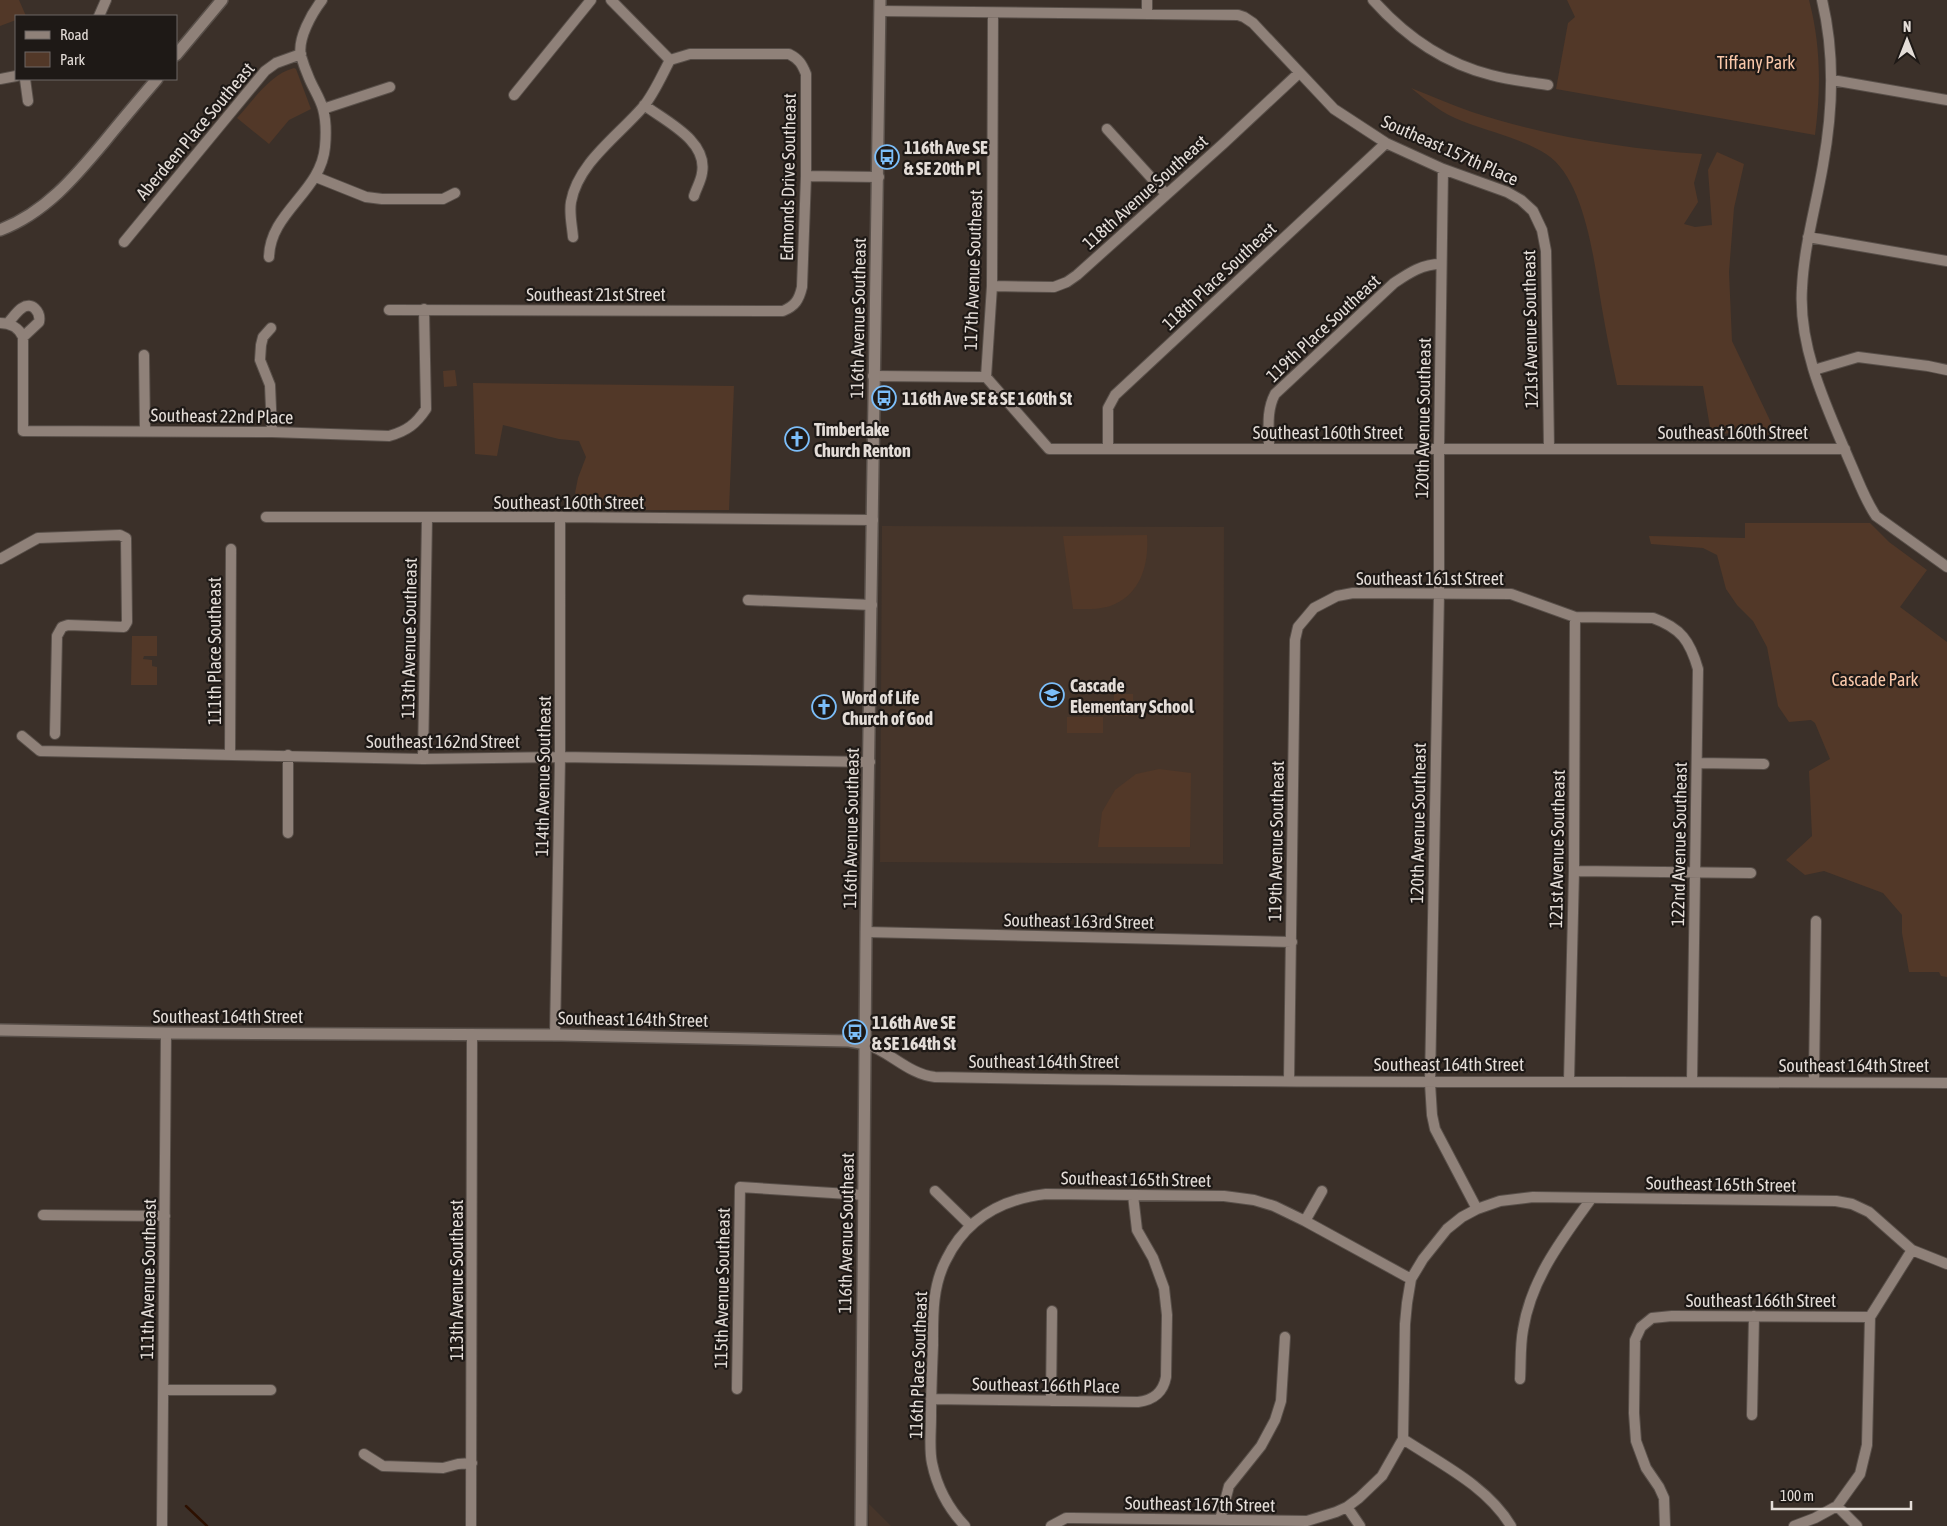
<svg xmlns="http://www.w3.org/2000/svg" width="1947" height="1526" font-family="'Asap Condensed',sans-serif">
	<rect width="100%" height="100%" fill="#3b3029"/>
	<!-- built -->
	<path fill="#46352a" d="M882,526l342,1 -1,337 -343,-2z
		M869,1504l22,22h-22z"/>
	<!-- green -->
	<path fill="#523828" d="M0,0h19l7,16h-10v4l-16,6z
		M1567,0h242c12,45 12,90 6,135l-259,-46 12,-66 7,-6z
		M294,68l2,1 15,40 -22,11 -20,24 -32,-26c16,-17 33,-44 57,-50z
		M1411,88c21,8 41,17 61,24 74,24 153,37 230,42l-8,29 4,19 -14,22 11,3 17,-2 -4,-55 9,-18 27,12 -10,44 -5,64 3,69 45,94 -66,-2 -8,-47 -86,-1c-5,-24 -10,-47 -14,-71 -8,-44 -16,-134 -57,-160 -26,-16 -56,-22 -84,-33 -19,-7 -35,-20 -51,-33z
		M455,370l2,16 -13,1 -1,-16z
		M473,383l261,3 -5,124h-139l-15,-17 3,-15 8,-21 -7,-16 -20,-2 -56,-14 -6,31 -22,-2z
		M1745,523h125l19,19 38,28 -27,37 47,35v335l-6,-1 -2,-4h-30l-7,-39v-18l-19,-22 -59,-22 -19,4 -19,-15 26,-24 -3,-65 21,-12 -15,-36 -4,-3 -22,2 -11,-16 -11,-59 -14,-26 -16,-16 -11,-16 -9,-34 -14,-7 -52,-4 -2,-8 96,2z
		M1147,535c2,27 -5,57 -32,69 -12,6 -29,5 -42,5l-10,-73z
		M132,636h25v20h-13l-1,3 9,1v6l5,1v18h-26z
		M1114,694h19v22h-20z
		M1067,717h36v16h-36z
		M1159,769l32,4 -1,74h-92l4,-35 13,-22 21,-16z"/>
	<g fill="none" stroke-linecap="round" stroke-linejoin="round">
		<!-- stream -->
		<path stroke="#2d1000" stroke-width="2.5" d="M186,1506l21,20"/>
		<!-- minor casing -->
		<g stroke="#584f49" stroke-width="12">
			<path id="minor" d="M1373,0c32,36 70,63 118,75 18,5 38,7 57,10
				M1822,0c13,54 11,110 1,165 -7,41 -19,81 -21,123 -4,60 25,120 48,174 8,18 15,38 26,54l71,51
				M880,11l358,4 6,2 9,6 81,86 52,34 57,26 64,23 14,8 12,11 9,19 4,21 3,197
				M1147,14v-14
				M99,16l7,-16
				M0,79l16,-3
				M25,79l3,22
				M1832,80l115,20
				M514,95l77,-95
				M644,105c23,17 64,36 58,68 -1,8 -6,16 -8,23
				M323,109l67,-22
				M1107,129l59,65
				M1443,169l-4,279v145l-9,490 2,32 3,14 42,80
				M806,176l73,1
				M316,177l50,20 16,2h61l12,-6
				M573,237c-1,-12 -4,-24 -2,-35 7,-39 47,-66 72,-95 11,-13 19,-32 27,-47
				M1808,237l139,24
				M124,242l141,-171 11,-8 25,-9
				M269,257c1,-45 52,-65 56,-110 1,-11 1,-27 -2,-38 -3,-11 -10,-21 -14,-31 -3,-7 -6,-15 -8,-22 -4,-17 11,-43 21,-56
				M992,286l62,1 13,-5 10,-7 147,-132 75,-70
				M389,310l394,1c12,-5 16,-11 19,-24l4,-111v-102c-4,-10 -7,-15 -17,-20h-99l-20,6 -59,-60
				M0,323c10,0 19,5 23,14v94l249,1 117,4c18,-5 27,-12 37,-27l-2,-100
				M7,324c5,-5 9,-12 15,-16 10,-7 19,4 17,14l-16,15
				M271,328l-8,9 -2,8 -1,15 10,25 2,47
				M144,355l1,76
				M1814,370l44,-13 70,9 19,4
				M873,376l113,1 63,72h796
				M986,377l6,-91 1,-273
				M1269,448c0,-19 -3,-37 6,-54l119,-111c15,-10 28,-19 47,-19
				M1108,449v-41l7,-13 271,-252
				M266,517h294l313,3
				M0,559l38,-21 82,-3 6,3 1,84 -3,5 -56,-2 -6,2 -5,9 -2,98
				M748,600l124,5
				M22,736l18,15 383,8 137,-2 310,5
				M230,754l1,-205
				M423,759l4,-241
				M1697,763l67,1
				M288,833v-78
				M1574,871l177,2
				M866,932l426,10
				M555,1035l5,-278v-240
				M866,1044c25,8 42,30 69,33 338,7 675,4 1012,6
				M1289,1080l6,-440 3,-13 16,-19 23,-12 16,-3 158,1 64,23 78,1c28,10 37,23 45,51l-6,412
				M1569,1081l5,-210 1,-254
				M1814,1082l2,-161
				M935,1191l36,35
				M43,1215l122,1
				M1305,1221l17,-30
				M1520,1379c1,-16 0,-33 3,-49 8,-51 39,-91 68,-131
				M737,1389l3,-202 124,8
				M163,1390h108
				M931,1399l207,3c15,-2 25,-9 28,-25l1,-62 -3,-27 -11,-30 -16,-28 -4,-35
				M1051,1401l1,-90
				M1752,1415l2,-99
				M1403,1439c38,25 84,47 108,87
				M364,1454l19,12 60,2 15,-4 14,-1
				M1837,1506l20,20
				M1347,1507l13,19
				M1220,1520l9,-34 32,-40 14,-26 6,-19 4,-64
				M162,1526l4,-493
				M471,1526l1,-492
				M965,1526c-17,-18 -28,-39 -33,-63 -3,-14 -1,-31 -1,-46 0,-24 1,-48 2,-72 0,-29 -1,-58 13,-85 20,-41 56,-61 100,-66l178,2 30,4 20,6 31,15 106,58
				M1051,1526l15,-8h6l235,3 29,-9 11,-5 12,-9 23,-22 21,-37 2,-115 2,-21 4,-24 12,-20 24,-30 15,-12 15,-8 23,-8 33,-4 303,4 16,3 17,8 43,38 35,14
				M1665,1526l-1,-28 -5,-11 -13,-19 -10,-27 -2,-28 1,-73 6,-13 11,-9 20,-2 198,1
				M1794,1526l21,-8 22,-12 23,-32 7,-29 3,-128 42,-67"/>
		</g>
		<!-- tertiary casing -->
		<g stroke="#584f49" stroke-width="14">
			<path id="tertiary" d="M176,55l46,-55
				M0,230c45,-17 75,-53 105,-89 17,-21 34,-41 52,-62
				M0,1030l166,3 395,2 288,6 17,3
				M861,1526l5,-594 14,-932"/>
		</g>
		<!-- minor -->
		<use href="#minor" stroke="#8f8179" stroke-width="10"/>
		<!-- tertiary -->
		<use href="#tertiary" stroke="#8f8179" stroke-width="11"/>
	</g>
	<!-- icons -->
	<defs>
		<g id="bus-ring" transform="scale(1.25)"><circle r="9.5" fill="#1e1916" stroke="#7cbef9" stroke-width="1.5"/><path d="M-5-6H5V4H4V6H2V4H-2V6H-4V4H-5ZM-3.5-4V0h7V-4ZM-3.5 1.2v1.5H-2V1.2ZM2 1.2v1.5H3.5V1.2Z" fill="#7cbef9"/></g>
		<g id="church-ring" transform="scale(1.25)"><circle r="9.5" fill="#1e1916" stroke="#7cbef9" stroke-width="1.5"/><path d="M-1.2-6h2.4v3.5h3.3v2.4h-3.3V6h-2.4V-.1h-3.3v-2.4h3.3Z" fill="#7cbef9"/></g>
		<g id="school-ring" transform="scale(1.25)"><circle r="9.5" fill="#1e1916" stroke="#7cbef9" stroke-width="1.5"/><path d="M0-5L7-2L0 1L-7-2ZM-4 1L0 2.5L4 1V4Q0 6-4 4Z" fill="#7cbef9"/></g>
	</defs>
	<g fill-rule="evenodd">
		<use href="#bus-ring" x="887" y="157"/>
		<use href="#bus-ring" x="884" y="398"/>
		<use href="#church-ring" x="797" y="439"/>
		<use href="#school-ring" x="1052" y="695"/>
		<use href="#church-ring" x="824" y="707"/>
		<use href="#bus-ring" x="855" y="1032"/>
	</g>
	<g text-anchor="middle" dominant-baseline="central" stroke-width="4.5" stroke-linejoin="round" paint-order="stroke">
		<!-- park labels -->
		<g font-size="18" fill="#f9c7a9" stroke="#1e1916">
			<text x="1756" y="62">Tiffany Park</text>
			<text x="1875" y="679">Cascade Park</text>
		</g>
		<!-- street labels -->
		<g font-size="18" fill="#e4ddd8" stroke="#1e1916">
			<text transform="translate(195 131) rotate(-50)">Aberdeen Place Southeast</text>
			<text transform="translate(1450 150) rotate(24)">Southeast 157th Place</text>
			<text transform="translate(788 177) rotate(-89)">Edmonds Drive Southeast</text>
			<text transform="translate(1145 192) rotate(-42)">118th Avenue Southeast</text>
			<text transform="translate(973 270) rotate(-88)">117th Avenue Southeast</text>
			<text transform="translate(1219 276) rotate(-43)">118th Place Southeast</text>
			<text x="596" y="294">Southeast 21st Street</text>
			<text transform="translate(858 318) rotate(-89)">116th Avenue Southeast</text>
			<text transform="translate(1323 328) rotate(-43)">119th Place Southeast</text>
			<text transform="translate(1530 329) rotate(-91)">121st Avenue Southeast</text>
			<text transform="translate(222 416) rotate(1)">Southeast 22nd Place</text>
			<text transform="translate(1423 418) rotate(-89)">120th Avenue Southeast</text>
			<text x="1328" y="432">Southeast 160th Street</text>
			<text x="1733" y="432">Southeast 160th Street</text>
			<text x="569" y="502">Southeast 160th Street</text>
			<text x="1430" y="578">Southeast 161st Street</text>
			<text transform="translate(409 638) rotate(-89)">113th Avenue Southeast</text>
			<text transform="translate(214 651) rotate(-90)">111th Place Southeast</text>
			<text x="443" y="741">Southeast 162nd Street</text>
			<text transform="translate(543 776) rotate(-89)">114th Avenue Southeast</text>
			<text transform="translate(1418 823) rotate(-89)">120th Avenue Southeast</text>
			<text transform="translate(851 828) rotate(-89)">116th Avenue Southeast</text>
			<text transform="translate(1276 841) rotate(-89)">119th Avenue Southeast</text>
			<text transform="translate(1679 844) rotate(-89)">122nd Avenue Southeast</text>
			<text transform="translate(1557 849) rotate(-89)">121st Avenue Southeast</text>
			<text transform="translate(1079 921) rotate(1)">Southeast 163rd Street</text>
			<text x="228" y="1016">Southeast 164th Street</text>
			<text transform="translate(633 1019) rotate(1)">Southeast 164th Street</text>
			<text x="1044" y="1061">Southeast 164th Street</text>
			<text x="1449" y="1064">Southeast 164th Street</text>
			<text x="1854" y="1065">Southeast 164th Street</text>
			<text transform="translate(1136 1179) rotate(1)">Southeast 165th Street</text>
			<text transform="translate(1721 1184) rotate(1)">Southeast 165th Street</text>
			<text transform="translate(846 1233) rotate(-89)">116th Avenue Southeast</text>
			<text transform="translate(148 1279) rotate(-89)">111th Avenue Southeast</text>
			<text transform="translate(456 1280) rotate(-90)">113th Avenue Southeast</text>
			<text transform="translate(722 1288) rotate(-89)">115th Avenue Southeast</text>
			<text x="1761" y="1300">Southeast 166th Street</text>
			<text transform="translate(918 1365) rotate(-88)">116th Place Southeast</text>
			<text transform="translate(1046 1385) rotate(1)">Southeast 166th Place</text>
			<text transform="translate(1200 1504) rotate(1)">Southeast 167th Street</text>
		</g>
		<!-- poi labels -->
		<g font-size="18" font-weight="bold" fill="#e4ddd8" stroke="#1e1916" text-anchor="start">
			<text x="904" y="147">116th Ave SE<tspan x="904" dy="21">&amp; SE 20th Pl</tspan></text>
			<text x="902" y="398">116th Ave SE &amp; SE 160th St</text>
			<text x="814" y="429">Timberlake<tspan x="814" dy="21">Church Renton</tspan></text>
			<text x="1070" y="685">Cascade<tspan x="1070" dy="21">Elementary School</tspan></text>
			<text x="842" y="697">Word of Life<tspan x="842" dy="21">Church of God</tspan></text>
			<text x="872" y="1022">116th Ave SE<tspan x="872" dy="21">&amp; SE 164th St</tspan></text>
		</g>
	</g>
	<!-- legend -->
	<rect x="15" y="15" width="162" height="65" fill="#1e1916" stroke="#6d6764"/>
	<rect x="25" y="31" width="25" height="8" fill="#8f8179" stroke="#6d6764"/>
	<text x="60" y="40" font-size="15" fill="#e4ddd8">Road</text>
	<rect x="25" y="52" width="25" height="15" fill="#523828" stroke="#6d6764"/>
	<text x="60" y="65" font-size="15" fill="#e4ddd8">Park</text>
	<!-- north arrow -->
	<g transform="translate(1907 40)" stroke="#1e1916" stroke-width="4" paint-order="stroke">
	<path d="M0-4L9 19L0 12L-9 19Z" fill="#e4ddd8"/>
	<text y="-8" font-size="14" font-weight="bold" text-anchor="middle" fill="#e4ddd8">N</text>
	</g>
	<!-- scale -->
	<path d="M1772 1501v8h139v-8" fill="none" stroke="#e4ddd8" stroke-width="2.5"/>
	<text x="1780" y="1501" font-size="15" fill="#e4ddd8" stroke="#1e1916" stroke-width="4" paint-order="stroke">100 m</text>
</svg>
